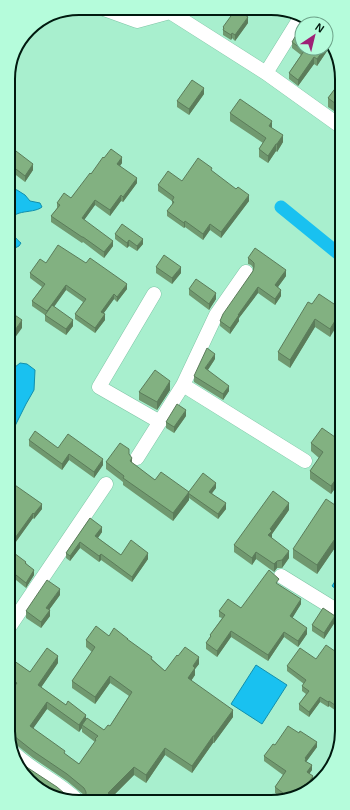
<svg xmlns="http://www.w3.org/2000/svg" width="350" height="810" font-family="Arial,sans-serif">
	<rect width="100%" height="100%" fill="#a8efce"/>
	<!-- water -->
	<path fill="#19c1f0" stroke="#128fac" d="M9,187l8,3 8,5 5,6 10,2 2,4c-10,8 -34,0 -31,20 1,7 5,12 10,16l-2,3 -10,5z
		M20,363l7,1 8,6 -1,20 -8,14 -11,22 -6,8v-62z
		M341,572v21l-9,-7z
		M256,665l31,20 -25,39 -31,-20z"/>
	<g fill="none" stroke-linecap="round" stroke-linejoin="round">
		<!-- canal -->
		<path stroke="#19c1f0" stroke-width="13" d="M281,207l59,48"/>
		<!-- minor casing -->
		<g stroke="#7fc5a6" stroke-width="15">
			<path id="minor" d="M101,8l36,13 33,-9 96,61 31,-50 4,-5
				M266,73l74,53
				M154,294l-55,93 61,35
				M183,385l122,76
				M137,458l46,-73 33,-70 30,-43
				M281,576l60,37
				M10,626l96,-142
				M12,751c19,20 46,30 66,50"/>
		</g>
		<!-- minor -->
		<use href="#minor" stroke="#fff" stroke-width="14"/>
	</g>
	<!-- wall -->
	<path fill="#70986f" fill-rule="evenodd" d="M248,23l-13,18 -3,-3 -1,2 -8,-5v-8z
		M292,42l10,6 25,3 -10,15 -3,-2 -16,22 -9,-7v-6l12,-18 -9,-7z
		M340,82v33l-12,-8v-9z
		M204,94l-15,21 -12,-8v-6z
		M230,113l42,15 11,14 -6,10 -1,-1 -8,12 -9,-6v-8l4,-6 -33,-22z
		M8,153l25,17 -8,12 -13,-10 -2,1 -2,-1z
		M104,158l18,5 -2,3 17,17 -14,19 -2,-1 -11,15 -15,-11 -11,15 29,26 -9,12 -21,-16 -1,1 -31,-21v-6l6,-8v-5l14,-5z
		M212,172l37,29 -28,37 -11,-8 -7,10 -18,-13 -1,1 -17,-12v-5l5,-6v-4l-14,-10v-6l24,-4z
		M115,234l28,10 -6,7 -8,-5 -2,2 -12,-9z
		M248,258l38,18 -8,11 3,9 -6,9 -17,-12 -19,25v3l-9,13 -10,-8v-5l33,-50 1,-2 -3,-4 -3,-1z
		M46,263h40l41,26 -10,13 -3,-3 -11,15 2,6 -10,13 -20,-14v-5l8,-12 -17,-12 -12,17 19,19 -7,9 -21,-14v-6l-13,-9v-5l10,-14 -12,-9v-5z
		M156,267l25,6 -9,11 -16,-11z
		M189,289l27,10 -7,11 -20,-15z
		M312,304l28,4 -10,29 -15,-10 -25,41 -12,-8v-8z
		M215,359l-7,11 21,21 -6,9 -29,-18v-6z
		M170,390l-13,20 -18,-10v-8z
		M186,416l-12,17 -8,-5v-6z
		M341,436v44l-10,14 -21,-15v-8l9,-13 -8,-7v-8z
		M29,440l29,8 45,17 -9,13 -25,-18 -7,10 -33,-24z
		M129,454l3,9 23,17 34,12 27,-4 -4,5 14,16 -8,10 -29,-21v2l-16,21 -50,-36v-3l-17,-13v-7z
		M9,476l5,8 28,25 -8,10 -1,-1 -23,32 16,13 8,12 -8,13 -10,-8 -2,2 -4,-3z
		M341,509v30l-24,35 -24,-16v-9z
		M289,510l-17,24v4l17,20 -7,10h-5l-3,4 -18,-13 -4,6 -18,-13v-7z
		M90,518l12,14 -4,6 23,17 27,4 -16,23 -31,-22 -2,2 -19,-14 -10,13 -4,-3v-5z
		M279,585l22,19 -9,14 15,16 -9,13 -14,-10 -16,24 -37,-24 -14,20 -11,-8v-6l4,-6v-2l12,-17 -3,-1v-6l22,-3z
		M60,595l-11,15 1,6 -9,12 -15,-10v-7z
		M335,622l-11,17 -12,-8v-6z
		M109,636l19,4 24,19 13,12 13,-15 21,8 -4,5v6l-4,6 42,36 -19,26h-1l-21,30 -27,-18 -19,28 -12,-8 -25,25 -23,1v-3l-2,-3 -17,-14 -34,-23 -19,-15h-4v-51l3,-4 -3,-2v-28l20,14 28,-9 -17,24 25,18 38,25 6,-4 19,-30 -19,-13 -15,21 -23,-16v-7l20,-29 -6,-5v-7zM47,709l32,23 3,-4v4l13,10 -16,22 -14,-10 -32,-26z
		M342,656v31l-4,6 4,2v20l-13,-9 -1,1 -8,-5 -11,15 -10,-7v-6l7,-10 -4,-3v-5l2,-2 -17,-13v-5l29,-7z
		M275,745l42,2 -11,15 6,8 -3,4 4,8 -4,5 -20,13h-4l-10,-7v-6l8,-12 -19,-14v-5z
		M16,758l6,6 49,37h-6l-36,-20z"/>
	<!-- shaded-wall -->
	<path fill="#5b7c5a" d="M248,17v6l-13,18v-6z
		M232,33v5l-1,2v-5z
		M327,45v6l-10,15v-7l8,-11h1z
		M314,57v7l-16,22v-6z
		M204,88v6l-15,21v-6z
		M272,121v8l-3,-3z
		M283,135v7l-6,10v-8z
		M276,144v7l-8,12v-7z
		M122,157v6l-5,7v-6z
		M33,164v6l-8,12v-6z
		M12,166v6l-2,1v-6z
		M137,178v5l-14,19v-5z
		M121,195v6l-11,15v-6z
		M249,195v6l-28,37v-6z
		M95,200v5l-13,18v-5z
		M185,221v6l-1,1v-5z
		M210,224v6l-7,10v-6z
		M143,239v5l-6,7v-5z
		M129,240v6l-2,2v-5z
		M113,241v5l-9,12v-6z
		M181,267v6l-9,11v-6z
		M286,270v6l-11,15v-6z
		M127,284v5l-10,13v-5z
		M66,285v5l-19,26v-5z
		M258,287v6l-19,25v3l-9,13v-6l8,-13z
		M281,290v6l-6,9v-6z
		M216,293v6l-7,11v-6z
		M114,294v5l-13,18v-5z
		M340,313v8l-10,16v-8z
		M105,314v6l-10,13v-5z
		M315,319v8l-25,41v-8z
		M22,320v8l-13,18v-7z
		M73,320v6l-7,9v-6z
		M215,354v5l-10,15v-6z
		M170,381v9l-13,20v-8z
		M229,386v5l-6,9v-6z
		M186,410v6l-12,17v-6z
		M69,454v6l-7,10v-6z
		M132,458v7l-2,-4z
		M103,459v6l-9,13v-6z
		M341,472v8l-10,14v-8z
		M216,483v5l-7,9v-5z
		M189,492v8l-16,21v-8z
		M226,503v6l-8,10v-5z
		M289,503v7l-17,24v4l-4,-3 2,-6z
		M42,504v5l-8,10v-5z
		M33,513v5l-23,32v-5z
		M102,527v5l-7,10v-6z
		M341,530v9l-24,35v-9z
		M80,542v6l-10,13v-5z
		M289,551v7l-7,10v-8z
		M256,552v7l-4,6v-7z
		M148,553v6l-16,23v-5z
		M101,554v6l-2,2v-6z
		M277,561v7l-3,4v-8z
		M34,570v5l-8,13v-5z
		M16,575v5l-2,2v-5z
		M60,589v6l-14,19v-6z
		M301,599v5l-11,18v-6z
		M50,610v6l-9,12v-6z
		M335,616v6l-11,17v-6z
		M307,628v6l-9,13v-6z
		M231,631v6l-14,20v-6z
		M284,632v5l-16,24v-6z
		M58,656v7l-20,29v-7z
		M199,657v7l-4,5v6l-7,10v-7l5,-12z
		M110,676v7l-15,21v-7z
		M342,682v5l-6,9v-5z
		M320,697v5l-11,15v-5z
		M329,701v5l-1,1v-5z
		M47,702v7l-17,24v-7z
		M233,710v7l-19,26v-7z
		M86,715v7l-4,3v3l-3,4v-7z
		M213,736v7l-21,30v-7z
		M317,742v5l-11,15 -1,4v-8z
		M165,748v7l-19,28v-8z
		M312,765v5l-5,7v-5z
		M134,767v8l-25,25h-5l4,-7z
		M313,776v6l-4,5 -2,2v-4z
		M305,784v6l-6,4z"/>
	<!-- building -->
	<path fill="#82b181" stroke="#5b7c5a" d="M236,9l12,8 -13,18 -3,-2 -1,2 -8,-5 1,-2 -1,-1z
		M302,25v23h23l-8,11 -3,-2 -16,23 -9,-7 15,-22 -12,-9z
		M192,80l12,8 -15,21 -12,-8z
		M340,82v25l-12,-9z
		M240,99l32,22 -3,5 14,9 -6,9h-1l-8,12 -9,-7 7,-11 -36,-25z
		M12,148l21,16 -8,12 -13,-10 -2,1 -2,-1v-13z
		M111,149l11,8 -5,7 20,14 -14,19 -2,-2 -11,15 -15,-10 -13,18 31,23 -9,11 -21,-15h-1l-31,-21 9,-11 -3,-2 7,-10 7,5 19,-25 1,1 12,-17 1,1z
		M198,158l14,10 -1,2 25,19 2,-2 11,8 -28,37 -11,-8 -7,10 -18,-13 -1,2 -17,-12 7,-9 -2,-1 2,-4 -16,-12 10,-14 14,10z
		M122,224l21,15 -6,7 -8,-6 -2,3 -12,-9z
		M58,245l28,18 4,-5 37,26 -10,13 -3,-3 -13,18 4,2 -10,14 -20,-14 11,-15 -20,-14 -19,26 -15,-10 13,-17 -15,-11 10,-14 6,4z
		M255,248l31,22 -11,15 6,5 -6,9 -17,-12 -20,28h1l-9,13 -10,-7 3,-7 30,-43 1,-4v-4l-3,-3 -3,-2z
		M164,255l17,12 -9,11 -16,-11z
		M196,279l20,14 -7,11 -20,-15z
		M319,294l21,14v5l-10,16 -15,-10 -25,41 -12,-8 30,-50 4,2z
		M52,305l21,15 -7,9 -21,-14z
		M9,311l13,9 -13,19z
		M207,348l8,6 -10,14 24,18 -6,8 -29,-18z
		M155,370l15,11 -13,21 -18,-10z
		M177,404l9,6 -12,17 -8,-5z
		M322,428l13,9 2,-4 4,3v36l-10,14 -21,-15 13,-19 -12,-9z
		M35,431l23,17 10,-14 35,25 -9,13 -25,-18 -7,10 -33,-24z
		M120,443l9,6v5l3,4 -2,3 25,19 6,-8 28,20 -16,21 -50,-35 1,-2 -18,-14z
		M203,473l13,10 -7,9 17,11 -8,11 -30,-21z
		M9,476l5,4 -2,3 30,21 -8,10 -1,-1 -23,32z
		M273,491l16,12 -19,26 2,2 -4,4 21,16 -7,9 -5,1 -3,3 -18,-12 -4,6 -18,-13z
		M326,499l15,10v21l-24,35 -24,-16z
		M90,518l12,9 -7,9 26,19 10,-15 17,13 -16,24 -31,-23 -2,2 -19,-14 -10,14 -4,-3z
		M10,550l16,12 -1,1 9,7 -8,13 -10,-8 -2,2 -4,-3z
		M269,570l10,9 -3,4 25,16 -11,17 17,12 -9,13 -14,-9 -16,23 -37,-24 -14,20 -11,-8 5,-7 -1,-1 15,-20 -6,-4 9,-12 13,9z
		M47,580l13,9 -14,19 4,2 -9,12 -15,-11z
		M323,608l12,8 -11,17 -12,-8z
		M96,626l13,10 5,-8 14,11h-1l25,18 -1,2 14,12 12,-16 1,1 7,-9 14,10 -6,9 2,2 -7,10 45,32 -19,26h-1l-21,30 -27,-18 -19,27 -12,-8 -26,26 1,1 -5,6 -17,1 -1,-4v-5l-2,-4 -17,-14 -34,-23 -19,-15h-4v-44l7,-9 -7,-4v-21l20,14 17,-24 11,8 -20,29 28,20 2,-4 18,14 -7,10 -32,-23 -17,24 35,25 -1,2 15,11 17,-24 -1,-1 3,-3 -16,-11 5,-7 17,12 4,-5 2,1 22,-34 -22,-16 -15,21 -23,-16 23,-34 -9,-7z
		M326,645l16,11v26l-6,9 6,4v15l-13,-9 -1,1 -8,-5 -11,15 -10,-8 10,-13 -7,-5 4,-6 -19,-14 13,-18 16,11z
		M288,726l11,7 1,-2 17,11 -12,16 1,1 -1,2 7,4 -5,7 6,4 -6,9 -2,-1 -6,10 -8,5 -16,-12 11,-16 -22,-15 9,-12 2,1z
		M16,758l6,6 35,23 14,12v2h-6l-28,-15 1,-1 -12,-9z"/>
	<!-- crop -->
	<path d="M0 0H350V810H0ZM79 15H271A64 64 0 0 1 335 79V731A64 64 0 0 1 271 795H79A64 64 0 0 1 15 731V79A64 64 0 0 1 79 15Z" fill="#b5fcdb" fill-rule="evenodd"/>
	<path fill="none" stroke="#001a0f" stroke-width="2" d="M79 15H271A64 64 0 0 1 335 79V731A64 64 0 0 1 271 795H79A64 64 0 0 1 15 731V79A64 64 0 0 1 79 15Z"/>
	<!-- north arrow -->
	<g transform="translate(314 36) rotate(35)"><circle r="19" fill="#b5fcdb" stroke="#6da289"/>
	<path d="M0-3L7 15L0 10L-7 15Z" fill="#9e2176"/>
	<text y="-6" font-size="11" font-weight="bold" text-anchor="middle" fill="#001a0f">N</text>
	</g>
</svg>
